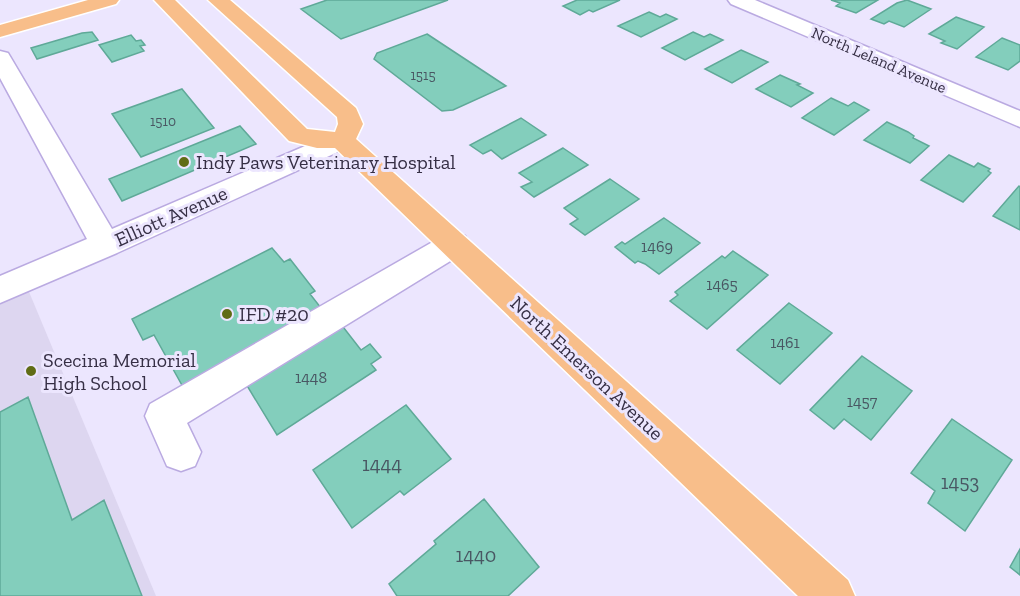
<svg xmlns="http://www.w3.org/2000/svg" width="1020" height="596" font-family="'Zilla Slab',serif">
	<rect width="100%" height="100%" fill="#ece6fe"/>
	<!-- built -->
	<path fill="#ddd6f0" d="M27,287l129,309h-156v-297z"/>
	<!-- building -->
	<path fill="#83cebc" stroke="#5fa998" stroke-width="1.5" d="M327,0h121l-107,39 -40,-30z
		M577,0h43l-27,12 -4,-2 -9,5 -17,-9z
		M831,0h47l-22,13 -20,-7 4,-3z
		M907,0l24,9 -27,18 -15,-6 -5,3 -13,-5 26,-16z
		M649,12l11,5 6,-3 11,5 -36,18 -23,-11z
		M956,17l28,10 -27,22 -16,-6 4,-2 -16,-7z
		M92,32l6,8 -61,19 -6,-11 51,-15z
		M693,32l11,5 6,-3 13,6 -38,20 -23,-12z
		M427,34l79,52 -53,24 -11,1 -68,-52 3,-6z
		M131,35l5,6 5,-1 4,5 -5,1 4,5 -32,11 -13,-17z
		M1002,38l18,7v16l-12,9 -32,-13z
		M741,50l27,12 -36,21 -27,-14z
		M780,75l20,9 -3,1 16,8 -22,14 -35,-18z
		M182,89l32,39 -73,29 -29,-43z
		M831,98l17,8 6,-4 15,8 -35,25 -32,-17z
		M521,118l25,17 -44,24 -11,-9 -8,4 -13,-9z
		M887,122l21,10 6,4 -1,2 16,8 -19,17 -46,-23z
		M240,126l16,18 -134,57 -13,-22z
		M563,148l25,17 -54,32 -13,-10 11,-5 -13,-9z
		M949,155l25,12 4,-4 12,6 -2,2 3,2 -28,29 -42,-22z
		M610,179l29,20 -54,36 -15,-11 8,-5 -14,-11z
		M1019,186l1,1v43l-27,-14z
		M664,218l36,25 -41,31 -14,-10 -7,-3 -3,2 -20,-16 7,-5 3,2z
		M272,248l12,14 6,-3 25,32 -5,3 11,14 -138,79 -29,-52 -11,5 -11,-21z
		M733,251l35,24 -61,54 -37,-28 8,-6 -3,-3 47,-36 3,2z
		M789,303l43,30 -52,51 -43,-34z
		M340,323l21,27 9,-6 11,13 -10,7 5,6 -99,65 -31,-51z
		M862,356l50,35 -41,49 -27,-21 -10,10 -24,-19z
		M28,397l44,123 32,-20 38,96h-142v-184z
		M406,405l45,54 -47,36 -4,-4 -48,37 -39,-58z
		M952,419l60,41 -47,71 -37,-28 7,-12 -24,-18z
		M484,499l55,68 -31,29h-111l-8,-12 47,-40 -2,-3z
		M1020,549v26l-10,-8z"/>
	<g fill="none" stroke-linecap="round" stroke-linejoin="round">
		<!-- minor casing -->
		<g stroke="#baaae1" stroke-width="3">
			<path id="minor" d="M728,0h27l265,111v16l-289,-123z
				M0,51l8,2 3,5 101,171 221,-95 9,-2 9,2 4,6 -4,6 -234,107 -117,50v-27l87,-37 -87,-161z
				M454,233l11,3 4,8 -4,8 -278,171 14,29 -6,14 -14,5 -14,-5 -22,-50 5,-12 293,-168z"/>
		</g>
		<!-- major casing -->
		<g stroke="#fff" stroke-width="3">
			<path id="major" d="M88,0h31l-3,4 -116,33v-12z
				M154,0h21l132,129 28,3 3,-8 -1,-7 -129,-117h22l126,108 7,16 -7,15 492,441 7,16h-57l-463,-448h-18l-28,-7z"/>
		</g>
		<!-- minor -->
		<use href="#minor" fill="#fff" fill-rule="evenodd"/>
		<!-- major -->
		<use href="#major" fill="#f8be8a" fill-rule="evenodd"/>
	</g>
	<!-- markers -->
	<g fill="#606c15" stroke="#ece6fe" stroke-width="2">
		<circle cx="184" cy="162" r="6"/>
		<circle cx="227" cy="314" r="6"/>
		<circle cx="31" cy="371" r="6"/>
	</g>
	<g text-anchor="middle" dominant-baseline="central" stroke-width="6" stroke-linejoin="round" paint-order="stroke">
		<!-- far-number labels -->
		<g font-size="14" fill="#495763">
			<text x="423" y="75">1515</text>
			<text x="163" y="121">1510</text>
		</g>
		<!-- far-street labels -->
		<g font-size="16" fill="#362f45" stroke="#ece6fe">
			<text transform="translate(879 60) rotate(23)">North Leland Avenue</text>
		</g>
		<!-- number labels -->
		<g font-size="16" fill="#495763">
			<text x="657" y="246">1469</text>
			<text x="722" y="284">1465</text>
			<text x="785" y="342">1461</text>
			<text x="311" y="377">1448</text>
			<text x="862" y="401">1457</text>
		</g>
		<!-- poi labels -->
		<g font-size="20" fill="#362f45" stroke="#ece6fe" text-anchor="start">
			<text x="196" y="162">Indy Paws Veterinary Hospital</text>
			<text x="239" y="314">IFD #20</text>
			<text x="43" y="360">Scecina Memorial<tspan x="43" dy="23">High School</tspan></text>
		</g>
		<!-- street labels -->
		<g font-size="20" fill="#362f45" stroke="#ece6fe">
			<text transform="translate(171 216) rotate(-24)">Elliott Avenue</text>
			<text transform="translate(587 368) rotate(43)">North Emerson Avenue</text>
		</g>
		<!-- near-number labels -->
		<g font-size="20" fill="#495763">
			<text x="382" y="464">1444</text>
			<text x="960" y="482">1453</text>
			<text x="476" y="555">1440</text>
		</g>
	</g>
</svg>
